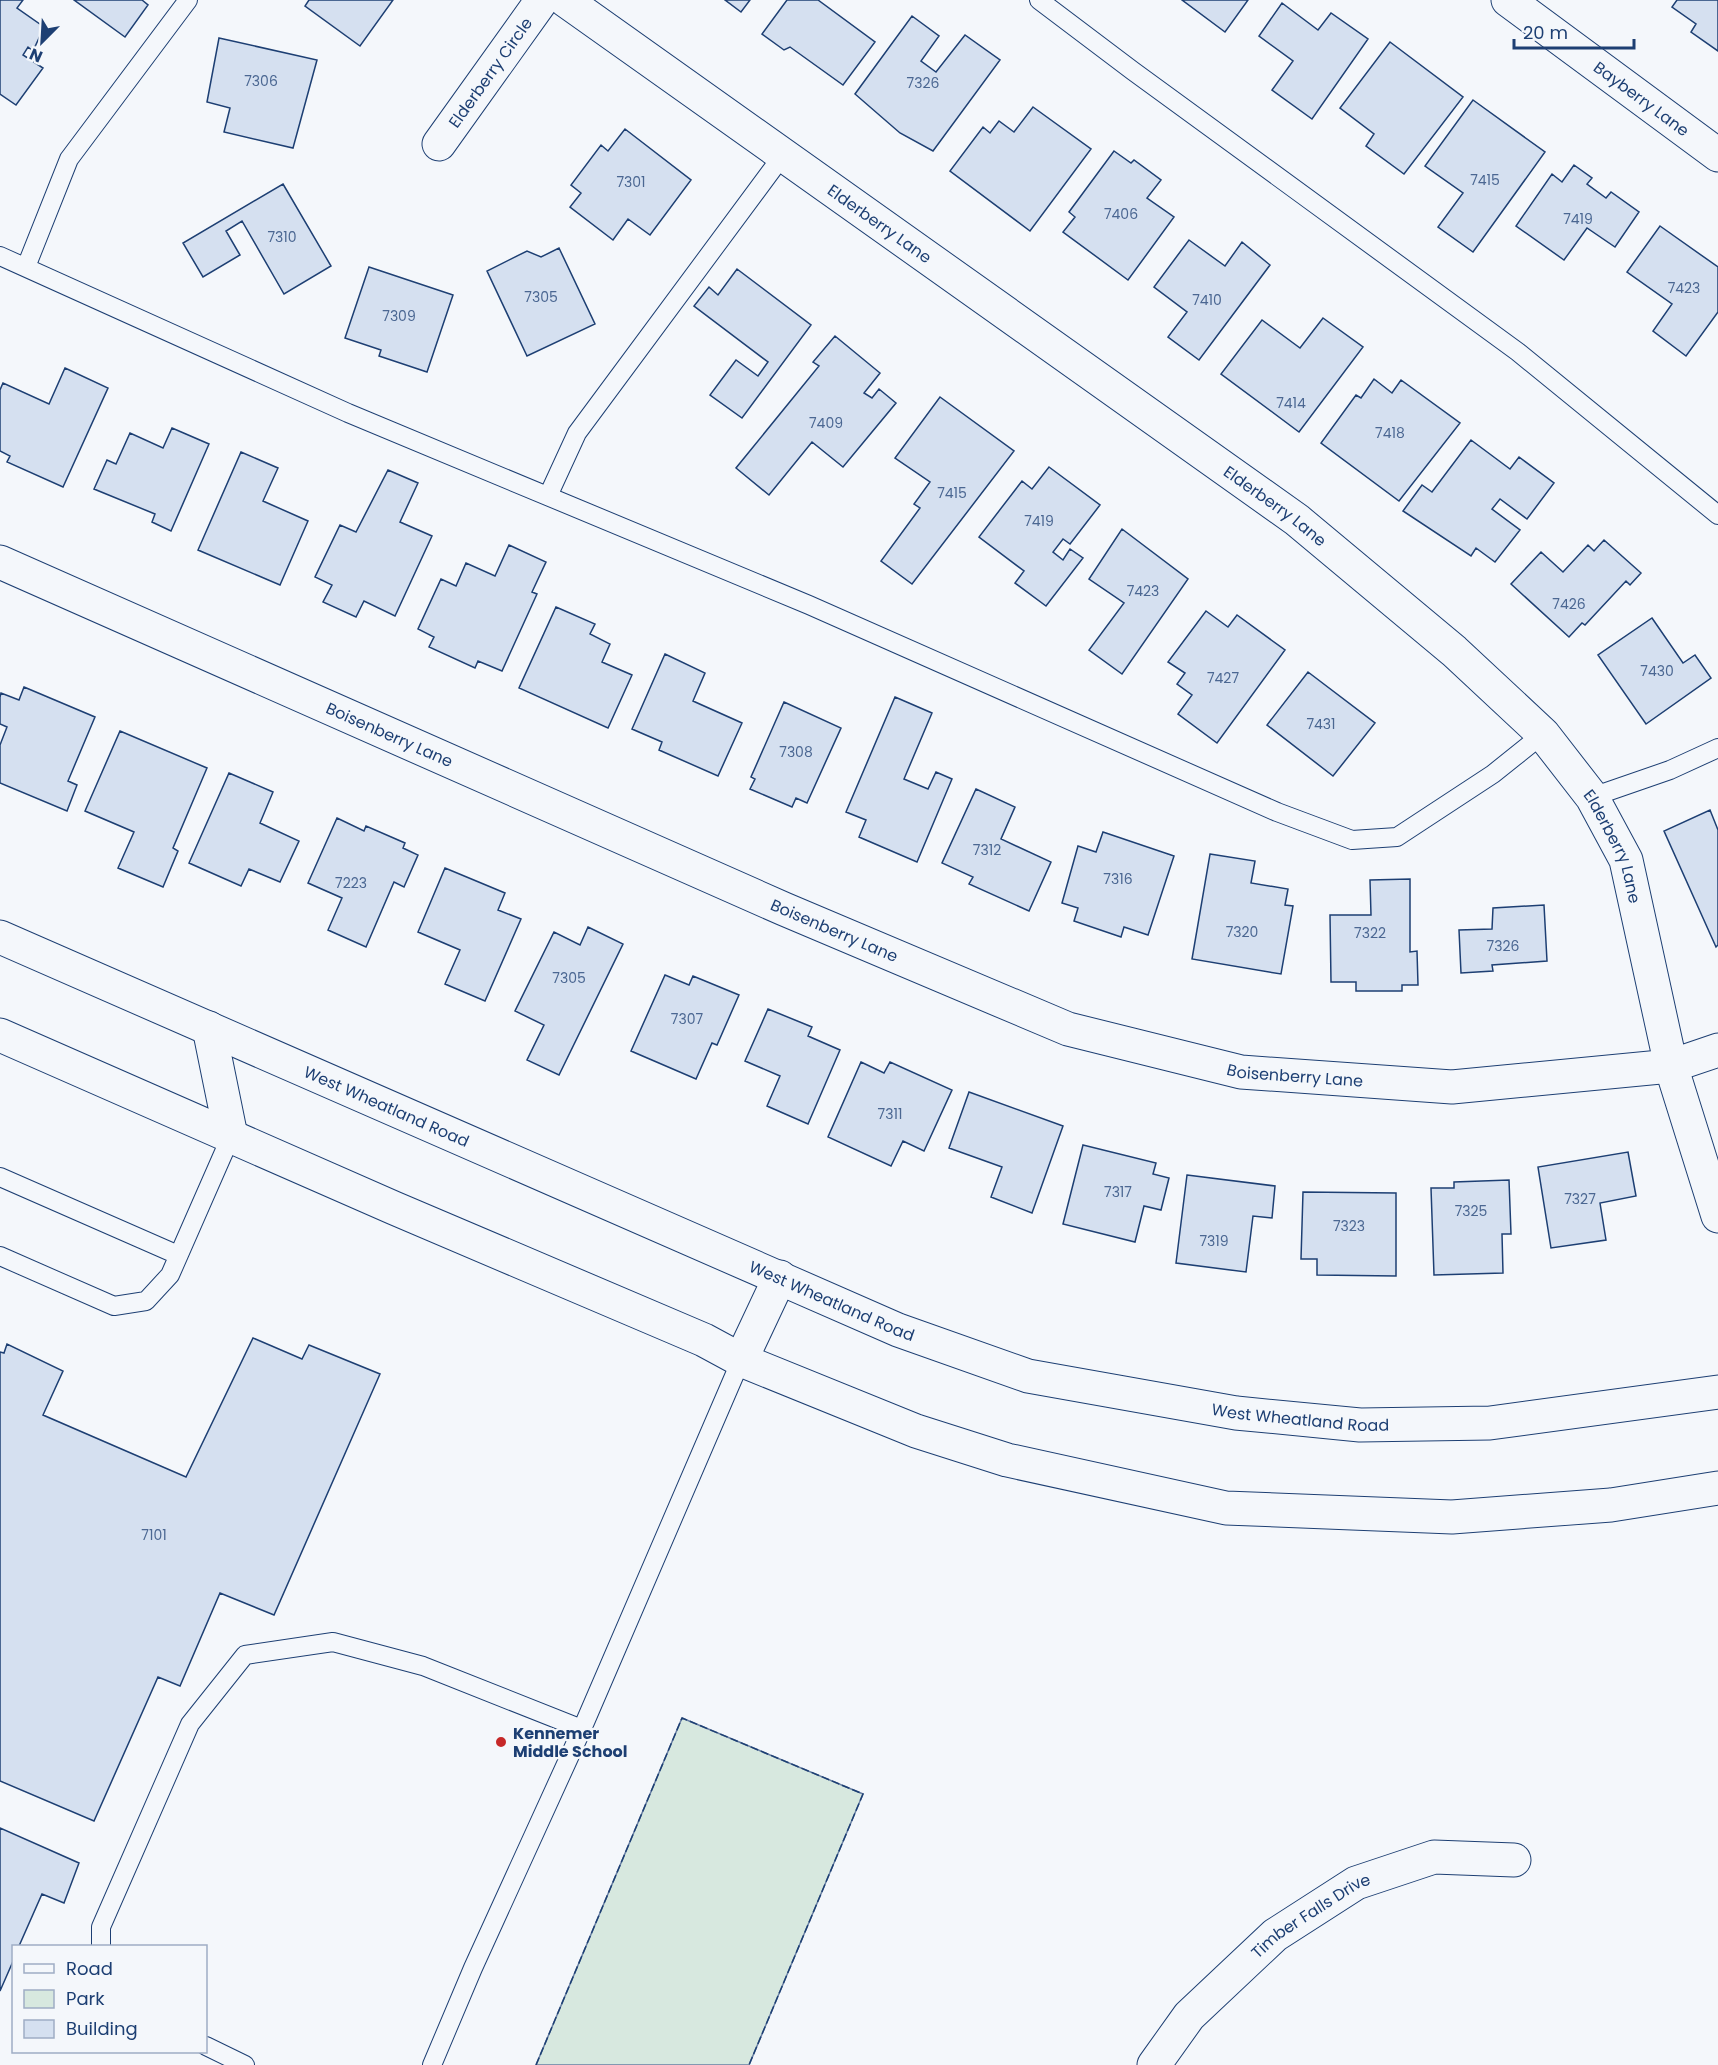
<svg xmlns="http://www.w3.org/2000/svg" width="1718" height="2065" font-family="Poppins,sans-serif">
	<rect width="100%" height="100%" fill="#f4f7fb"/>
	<!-- green -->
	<path fill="#d7e8df" stroke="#687fa3" stroke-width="1.5" d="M682,1718l181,76 -114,271h-213z"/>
	<!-- building -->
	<path fill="#d5e0f0" stroke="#1d3f73" stroke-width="1.5" d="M0,0h23l-6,8 27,19 -11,24 -5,-4 -5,8 20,13 -27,37 -16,-11z
		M74,0h68l6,5 -23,32z
		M309,0h84l-33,46 -55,-40z
		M725,0h25l-9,12z
		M787,0h31l57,42 -32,43 -53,-38 -6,3 -22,-16z
		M1182,0h66l-23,32z
		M1677,0h41v51l-27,-19 5,-8 -24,-17z
		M1282,3l36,27 13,-17 37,26 -56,80 -40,-29 21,-29 -34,-25z
		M912,16l27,20 -18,25 15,11 29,-37 35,25 -67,91 -33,-18 -45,-39z
		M219,38l98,22 -24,88 -69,-16 6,-24 -23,-6z
		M1390,42l73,55 -59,77 -38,-28 8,-12 -34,-26z
		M1473,100l72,52 -72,100 -35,-25 25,-34 -38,-27z
		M1033,107l58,42 -61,82 -80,-60 33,-44 7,6 9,-12 15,11z
		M625,129l66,51 -41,55 -22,-16 -15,21 -43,-33 11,-14 -10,-8 30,-40 7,6z
		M1114,151l17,12 3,-3 27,20 -14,18 27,19 -46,63 -65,-48 12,-15 -6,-5z
		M1574,165l18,13 -5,6 19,14 5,-6 28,20 -24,35 -28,-19 -23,32 -48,-34 36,-52 10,8z
		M283,184l48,82 -47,28 -42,-73 -16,10 14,24 -37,22 -20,-34z
		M1660,226l58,41v45l-32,44 -33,-25 19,-27 -45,-32z
		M1189,240l36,26 17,-24 28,23 -71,95 -31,-23 19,-25 -33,-25z
		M559,248l36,76 -68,32 -40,-85 40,-20 14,6z
		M369,267l84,28 -26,77 -48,-16 2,-6 -36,-12z
		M737,269l74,56 -69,93 -32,-23 26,-35 22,16 10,-14 -74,-56 15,-19 9,8z
		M1323,318l40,29 -64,85 -78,-58 41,-54 38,28z
		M835,336l45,37 -16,20 8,5 7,-9 17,14 -53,64 -31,-25 -43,53 -33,-27 83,-102 -6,-4z
		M65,368l43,20 -45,99 -56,-25 3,-6 -10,-5v-61l3,-7 46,21z
		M1374,379l18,14 9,-13 59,43 -61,78 -78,-58 35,-48 5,3z
		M940,397l74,54 -102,133 -31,-23 39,-53 -6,-4 16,-22 -35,-24z
		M172,428l37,16 -38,87 -19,-9 3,-8 -61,-25 13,-29 9,4 14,-31 33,15z
		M1471,440l39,29 9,-12 35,26 -27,36 -27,-20 -8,10 28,21 -25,32 -19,-14 -5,8 -68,-45 19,-26 10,7z
		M241,452l37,16 -15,33 45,20 -28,64 -82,-35z
		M1049,467l51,38 -30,39 -7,-5 -10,13 10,8 7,-11 13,9 -37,48 -31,-23 9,-12 -45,-34 43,-56 10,8z
		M388,470l30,13 -18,39 32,14 -37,80 -31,-15 -8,16 -33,-15 9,-17 -17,-8 25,-52 16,7z
		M1122,529l66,50 -66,95 -33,-24 35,-47 -35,-24z
		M1604,540l37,33 -11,12 -4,-4 -41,44 -3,-2 -13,14 -58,-53 30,-32 22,20 25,-27 6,6z
		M509,545l37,17 -14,30 5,2 -35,77 -24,-10 -3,7 -46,-21 5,-10 -16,-8 23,-50 15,7 10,-23 29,13z
		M556,607l39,17 -5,10 20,10 -8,18 30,13 -24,53 -89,-40z
		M1206,611l22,16 9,-12 48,35 -68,93 -39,-29 14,-19 -15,-11 8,-11 -17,-11z
		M1652,618l31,45 12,-8 16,23 -65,46 -48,-69z
		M665,654l40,19 -12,28 49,22 -24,53 -59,-26 3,-8 -30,-13z
		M1308,672l67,51 -42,53 -66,-51z
		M24,687l71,30 -27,64 9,4 -10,26 -67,-28v-38l7,-18 -7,-3v-27l1,-4 18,7z
		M895,697l37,16 -28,66 24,10 8,-17 16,7 -35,83 -58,-25 7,-17 -20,-8z
		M784,702l57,26 -34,75 -11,-5 -4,9 -42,-18 5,-10 -4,-2z
		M120,731l87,37 -34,80 5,3 -15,36 -45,-19 16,-36 -49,-21z
		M229,773l44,19 -13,31 39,18 -19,41 -31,-13 -8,17 -52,-23z
		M976,789l39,18 -14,32 50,23 -22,49 -60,-27 4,-7 -31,-14z
		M1710,810l8,20v115l-2,2 -52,-116z
		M337,818l27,13 2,-5 39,17 -2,5 15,7 -14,32 -10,-5 -28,65 -38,-17 14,-32 -34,-15z
		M1103,832l71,24 -26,79 -24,-8 -3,10 -47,-16 4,-13 -16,-5 16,-57 18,6z
		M1210,854l45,7 -4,22 37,6 -3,16 8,1 -12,68 -89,-15z
		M445,868l60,25 -7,17 23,9 -36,82 -40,-17 15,-34 -42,-18z
		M1410,879v73l7,-1 1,34h-16v6h-46v-9h-25l-1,-67h41l-1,-35z
		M1544,905l3,56 -55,4 1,6 -32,2 -2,-43 33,-1 1,-21z
		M588,927l35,17 -64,131 -32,-15 17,-35 -29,-14 39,-79 26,13z
		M665,975l24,10 4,-9 46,19 -22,50 -5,-2 -16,36 -65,-28z
		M768,1009l44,18 -4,9 32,14 -32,74 -41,-18 13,-30 -35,-15z
		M861,1062l23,11 6,-11 62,28 -28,61 -21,-10 -12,25 -63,-29z
		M969,1092l94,34 -31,87 -41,-16 11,-30 -53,-19z
		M1083,1145l73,18 -3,11 16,4 -8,32 -17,-4 -9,36 -72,-18z
		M1628,1152l8,44 -36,7 6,37 -55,8 -13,-81z
		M1187,1175l88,11 -3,32 -19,-2 -7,56 -70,-9z
		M1509,1180l2,54h-9l1,39 -69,2 -3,-87h23v-6z
		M1303,1192l93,1v83l-79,-1v-16h-16z
		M253,1338l49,21 7,-14 71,29 -106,241 -54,-22 -40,93 -22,-9 -64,144 -94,-40v-429l4,1 3,-9 56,27 -20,44 143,62z
		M0,1828l79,35 -15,40 -22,-9 -23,52h-5v13l-14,32z"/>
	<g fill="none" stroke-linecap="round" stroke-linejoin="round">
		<!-- lane casing -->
		<g stroke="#1d3f73" stroke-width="20">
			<path id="lane" d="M1039,0l94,71 385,281 200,163
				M0,256l348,157 461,192 468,207 75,28 45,-3 96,-63 50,-40
				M26,267l43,-108 119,-159
				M548,496l29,-63 206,-278
				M1592,797l78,-27 48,-22
				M0,1177l178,78
				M0,1256l114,50 32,-5 24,-26 61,-139
				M101,1946v-19l89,-203 55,-69 88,-13 90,24 159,63
				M206,2046l39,19
				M432,2065l41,-97 109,-239 159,-369"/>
		</g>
		<!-- street casing -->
		<g stroke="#1d3f73" stroke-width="35">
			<g id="street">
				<path id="s1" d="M565,0l732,520 157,131 89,83 49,63 34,63 45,206 47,150"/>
				<path id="s2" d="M1508,0l210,155"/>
				<path id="s3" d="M439,144l103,-144"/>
				<path id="s4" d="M0,562l784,347 284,120 173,43 211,15 219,-21 47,-16"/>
				<path id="s5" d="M1154,2065l35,-49 86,-81 81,-52 78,-26 80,3"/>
			</g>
		</g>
		<!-- secondary casing -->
		<g stroke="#1d3f73" stroke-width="35">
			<g id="secondary">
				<path id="s6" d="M0,937l898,393 130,46 208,37 124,12 130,-2 228,-31"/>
				<path d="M209,1028l22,108"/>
				<path d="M0,1035l394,173 310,132 37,20 175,71 91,29 219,48 226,9 159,-12 107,-17"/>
				<path d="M741,1360l39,-83"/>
			</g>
		</g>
		<!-- lane -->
		<use href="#lane" stroke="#f4f7fb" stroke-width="18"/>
		<!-- street -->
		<use href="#street" stroke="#f4f7fb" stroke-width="33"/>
		<!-- secondary -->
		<use href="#secondary" stroke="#f4f7fb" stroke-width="33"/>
		<!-- fence -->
		<path stroke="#1d3f73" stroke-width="1.5" stroke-dasharray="8 3" stroke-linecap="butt" d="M536,2065l146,-347 181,76 -114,271"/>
	</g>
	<!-- markers -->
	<circle fill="#c62828" stroke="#f4f7fb" stroke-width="2" cx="501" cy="1742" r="6"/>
	<g text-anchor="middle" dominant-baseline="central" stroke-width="4.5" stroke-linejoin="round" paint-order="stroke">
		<!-- number labels -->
		<g font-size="14" fill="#4b6792">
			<text x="261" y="81">7306</text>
			<text x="923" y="83">7326</text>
			<text x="1485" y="180">7415</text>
			<text x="631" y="182">7301</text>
			<text x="1121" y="214">7406</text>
			<text x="1578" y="219">7419</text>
			<text x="282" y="237">7310</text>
			<text x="1684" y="288">7423</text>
			<text x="541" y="297">7305</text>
			<text x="1207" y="300">7410</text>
			<text x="399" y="316">7309</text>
			<text x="1291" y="403">7414</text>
			<text x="826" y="423">7409</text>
			<text x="1390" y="433">7418</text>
			<text x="952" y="493">7415</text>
			<text x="1039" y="521">7419</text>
			<text x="1143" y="591">7423</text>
			<text x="1569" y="604">7426</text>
			<text x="1657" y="671">7430</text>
			<text x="1223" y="678">7427</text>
			<text x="1321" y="724">7431</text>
			<text x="796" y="752">7308</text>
			<text x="987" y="850">7312</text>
			<text x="1118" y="879">7316</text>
			<text x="351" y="883">7223</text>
			<text x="1242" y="932">7320</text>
			<text x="1370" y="933">7322</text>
			<text x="1503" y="946">7326</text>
			<text x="569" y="978">7305</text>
			<text x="687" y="1019">7307</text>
			<text x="890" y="1114">7311</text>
			<text x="1118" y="1192">7317</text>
			<text x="1580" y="1199">7327</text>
			<text x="1471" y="1211">7325</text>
			<text x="1349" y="1226">7323</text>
			<text x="1214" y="1241">7319</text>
			<text x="154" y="1535">7101</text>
		</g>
		<!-- street labels -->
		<g font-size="16" fill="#1d3f73" stroke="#f4f7fb">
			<text stroke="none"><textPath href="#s3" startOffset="88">Elderberry Circle</textPath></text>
			<text stroke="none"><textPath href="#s2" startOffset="166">Bayberry Lane</textPath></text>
			<text stroke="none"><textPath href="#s1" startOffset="386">Elderberry Lane</textPath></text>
			<text stroke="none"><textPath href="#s1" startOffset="872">Elderberry Lane</textPath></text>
			<text stroke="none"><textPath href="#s4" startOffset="426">Boisenberry Lane</textPath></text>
			<text stroke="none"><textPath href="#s1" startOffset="1358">Elderberry Lane</textPath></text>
			<text stroke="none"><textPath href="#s4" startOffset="912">Boisenberry Lane</textPath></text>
			<text stroke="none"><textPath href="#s4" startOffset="1398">Boisenberry Lane</textPath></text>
			<text stroke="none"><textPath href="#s6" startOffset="422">West Wheatland Road</textPath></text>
			<text stroke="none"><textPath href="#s6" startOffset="908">West Wheatland Road</textPath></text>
			<text stroke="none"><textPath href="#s6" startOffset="1394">West Wheatland Road</textPath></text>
			<text stroke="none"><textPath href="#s5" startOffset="219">Timber Falls Drive</textPath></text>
		</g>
		<!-- poi labels -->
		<g font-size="16" font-weight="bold" fill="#1d3f73" stroke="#f4f7fb" text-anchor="start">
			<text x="513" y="1733">Kennemer<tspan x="513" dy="18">Middle School</tspan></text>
		</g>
	</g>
	<!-- legend -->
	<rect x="12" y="1945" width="195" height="108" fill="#f4f7fb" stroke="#9eadc5" stroke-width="1.5"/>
	<rect x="24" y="1964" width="30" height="9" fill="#f4f7fb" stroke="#9eadc5" stroke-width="1.5"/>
	<text x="66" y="1975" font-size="18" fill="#1d3f73">Road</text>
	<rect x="24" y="1990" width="30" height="18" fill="#d7e8df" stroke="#9eadc5" stroke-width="1.5"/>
	<text x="66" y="2005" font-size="18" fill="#1d3f73">Park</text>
	<rect x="24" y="2020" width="30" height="18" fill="#d5e0f0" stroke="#9eadc5" stroke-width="1.5"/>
	<text x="66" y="2035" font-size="18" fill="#1d3f73">Building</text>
	<!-- north arrow -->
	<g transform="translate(42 42) rotate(204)" stroke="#f4f7fb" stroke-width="4.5" paint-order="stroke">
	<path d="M0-4.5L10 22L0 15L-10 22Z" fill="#1d3f73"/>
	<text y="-9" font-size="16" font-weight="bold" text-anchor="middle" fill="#1d3f73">N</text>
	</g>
	<!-- scale -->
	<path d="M1514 39v9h120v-9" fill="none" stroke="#1d3f73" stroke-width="3"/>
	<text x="1523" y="39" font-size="18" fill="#1d3f73" stroke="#f4f7fb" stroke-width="4.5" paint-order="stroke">20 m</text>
</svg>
